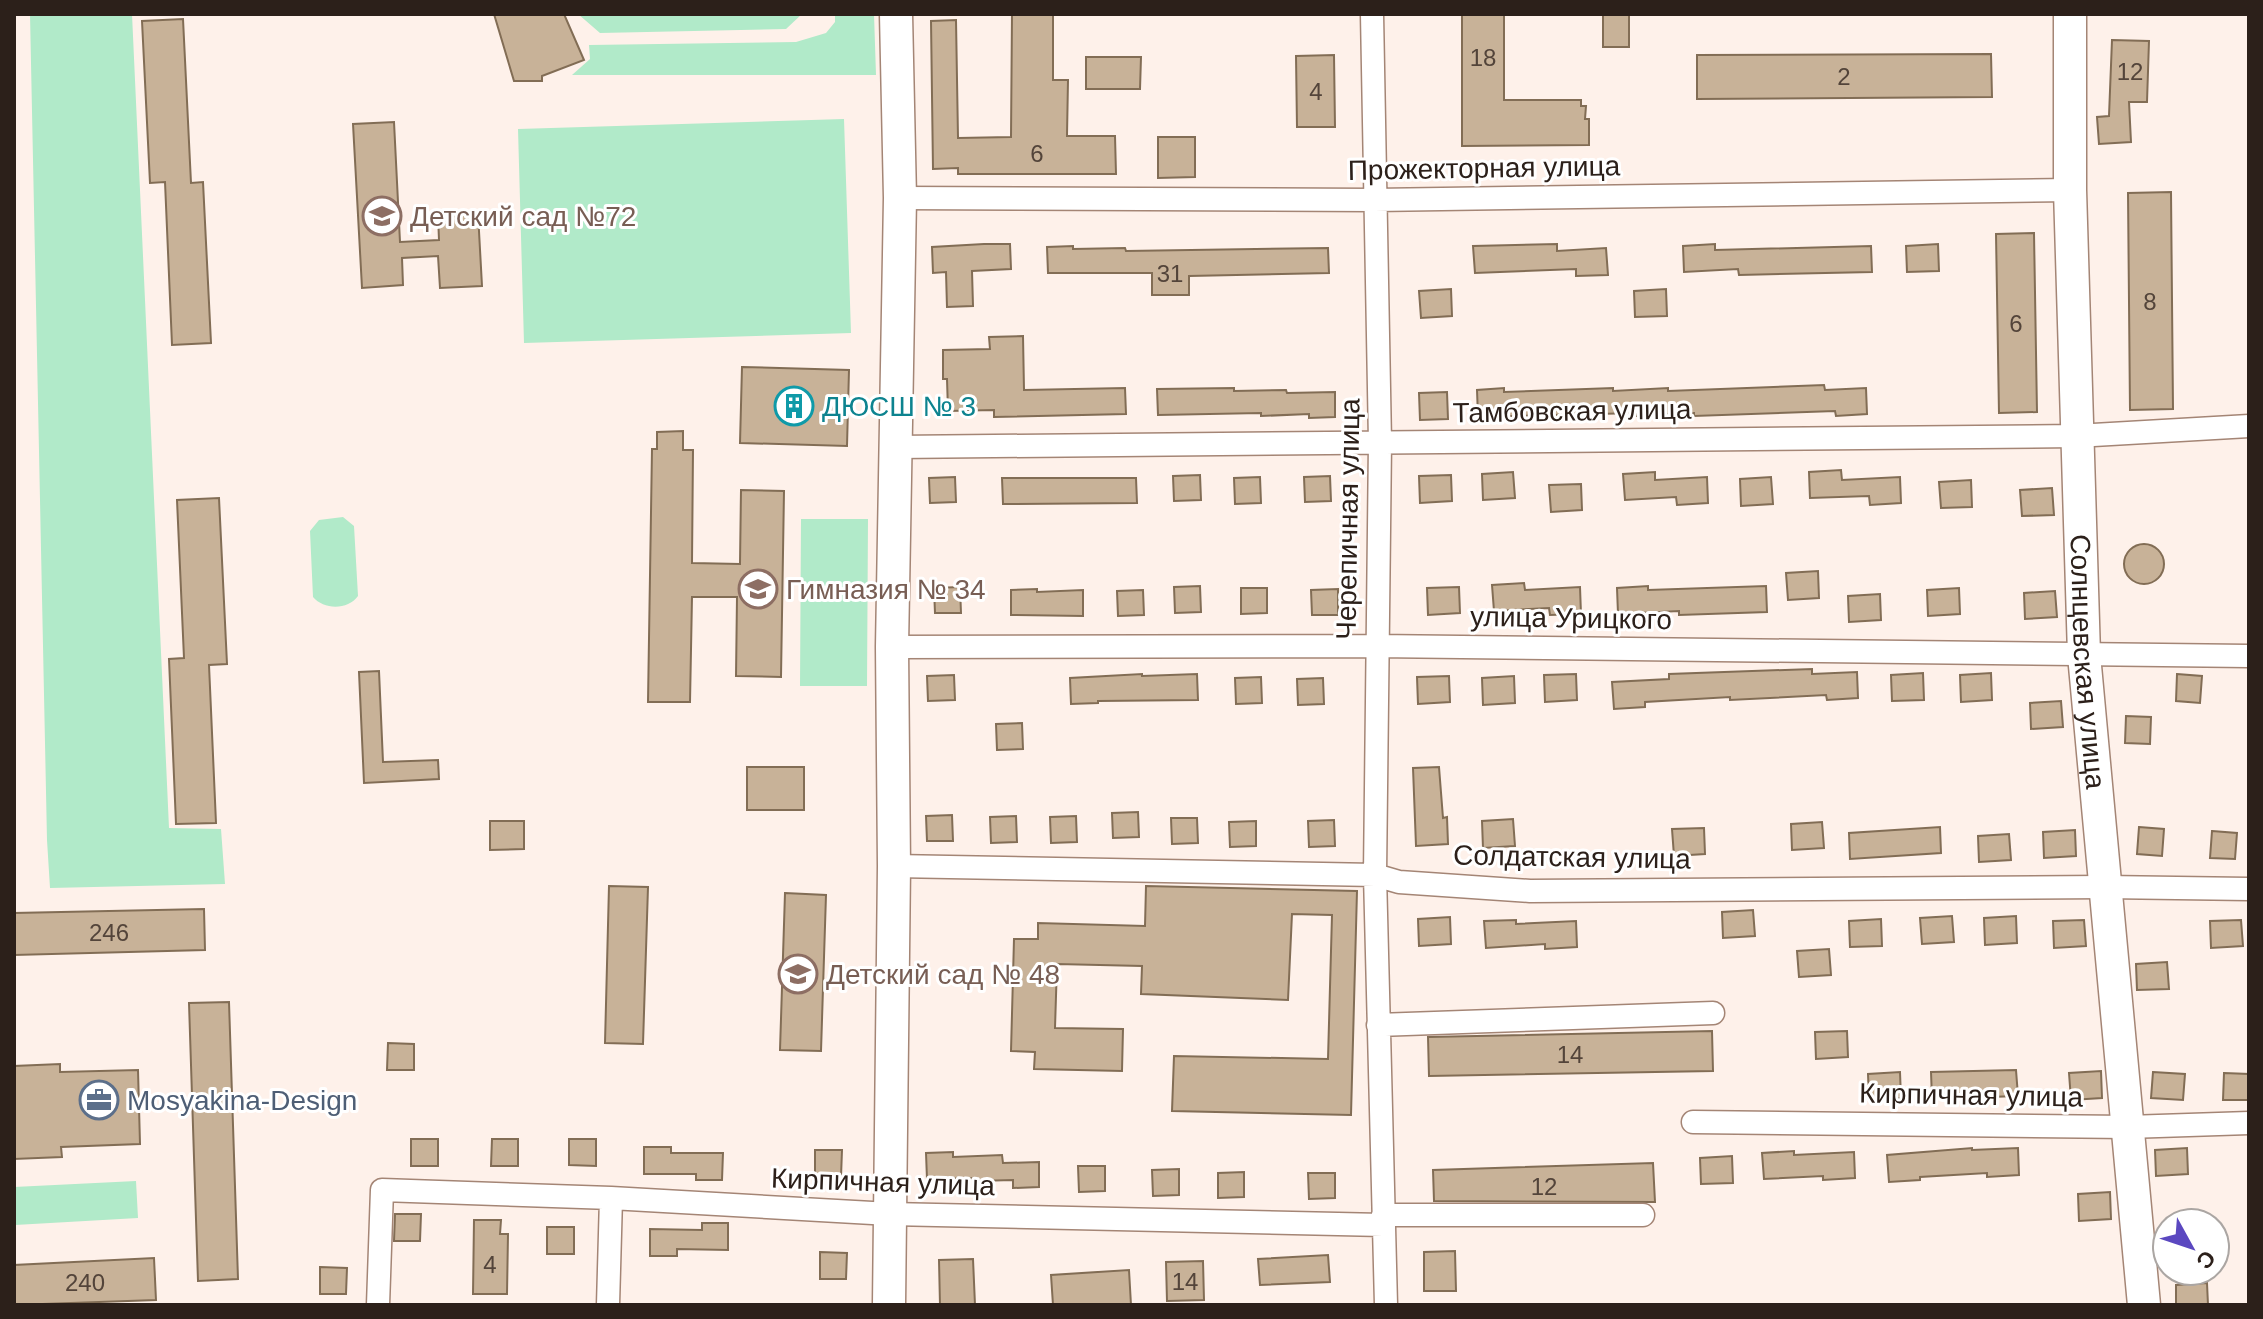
<svg xmlns="http://www.w3.org/2000/svg" width="2263" height="1319" font-family="Helvetica,sans-serif">
	<rect width="100%" height="100%" fill="#fef1ea"/>
	<!-- green -->
	<path fill="#b1eac9" d="M30,14h102l37,814 52,1 4,55 -175,4 -3,-48z
		M578,14h224l-16,15 -186,4z
		M835,14h39l2,61h-304l18,-16 -1,-14 207,-3 30,-9 9,-11z
		M844,119l7,214 -327,10 -6,-214z
		M343,517l11,9 4,70c-10,14 -34,14 -45,1l-3,-66 9,-11z
		M801,519h67l-1,167h-67z
		M136,1181l2,37 -123,7 -1,-38z"/>
	<!-- building -->
	<path fill="#c8b298" stroke="#826d55" stroke-width="2" d="M494,14h70l20,46 -42,16v5h-28z
		M1012,14h41v66h15l-1,56h48l1,38h-158v-6l-25,1 -2,-148 25,-1 2,118 53,-1z
		M1462,14h42v86h77v6h5l-1,13h4v26l-127,1z
		M1603,14h26v33h-26z
		M183,19l8,164 12,-1 8,161 -39,2 -7,-163 -15,1 -8,-162z
		M2112,40l37,1 -2,61h-18l2,40 -32,2 -2,-27 12,-1z
		M1991,54l1,43 -295,2v-44z
		M1334,55l1,72h-38l-1,-71z
		M1086,57h55l-1,32h-54z
		M394,122l6,120 39,-2 -1,-25 40,-2 4,73 -42,2 -2,-32 -36,2 1,27 -41,3 -9,-164z
		M1158,137h37v40l-37,1z
		M2171,192l2,217 -43,1 -2,-217z
		M2034,233l3,179 -38,1 -3,-179z
		M984,244h26l1,25 -39,2 1,35 -26,1 -1,-35 -13,1 -1,-26z
		M1557,244v7l49,-3 2,27 -32,1v-7l-101,4 -2,-27z
		M1715,244v6l156,-4 1,26 -133,3 -1,-6 -54,3 -1,-26z
		M1938,244l1,27 -32,1 -1,-26z
		M1073,246v3l52,-1 1,3 202,-3 1,25 -140,3v19h-37v-22h-104l-1,-26z
		M1451,289l1,27 -31,2 -2,-27z
		M1666,289l1,27 -32,1 -1,-26z
		M1023,336l1,54 101,-2 1,26 -132,3v-7l-46,1 -1,-32h-4v-29l47,-1 -1,-12z
		M742,367l107,3 -2,76 -107,-3z
		M1824,385l1,5 41,-2 1,26 -31,2 -1,-5 -141,5v-3l-57,3v-3l-159,4 -1,-27 27,-2v4l109,-4v3l55,-3v3z
		M1234,388v3l52,-1 1,3 48,-1v25l-26,1v-4l-48,2v-3l-103,2 -1,-26z
		M1447,392l1,27 -28,1 -1,-27z
		M683,431v19h10l-1,113 48,1 1,-74 43,1 -3,186 -45,-1 1,-79h-45l-2,105h-42l4,-253h5v-17z
		M1841,470l1,10 58,-3 1,26 -31,2 -1,-9 -59,2 -1,-26z
		M1513,472l2,26 -32,2 -1,-26z
		M1655,472v8l52,-3 1,26 -31,2 -1,-8 -51,3 -2,-26z
		M1200,475l1,25 -27,1 -1,-25z
		M1451,475l1,26 -32,2 -1,-27z
		M1330,476l1,25 -26,1 -1,-25z
		M955,477l1,25 -26,1 -1,-25z
		M1260,477l1,26 -26,1 -1,-26z
		M1771,477l2,27 -32,2 -1,-27z
		M1002,478h134l1,25 -134,1z
		M1971,480l1,27 -31,1 -2,-26z
		M1581,484l1,26 -31,2 -2,-27z
		M2052,488l2,27 -32,1 -2,-26z
		M219,498l8,166 -18,1 7,158 -40,1 -7,-165 15,-1 -7,-158z
		M2124 564a20 20 0 1 1 40 0a20 20 0 1 1-40 0Z
		M1818,571l1,27 -31,2 -2,-27z
		M1524,583l1,7 55,-3 1,27 -31,1 -1,-7 -55,3 -2,-26z
		M1200,586l1,26 -26,1 -1,-26z
		M1648,586v4l118,-4 1,26 -88,3v-4l-61,3 -1,-26z
		M960,587l1,26h-26l-1,-25z
		M1459,587l1,26 -32,2 -1,-27z
		M1241,588h26v25l-26,1z
		M1959,588l1,26 -32,2 -1,-26z
		M1037,589v3l46,-2v26l-72,-1v-25z
		M1338,589v26h-26l-1,-25z
		M1143,590l1,25 -26,1 -1,-25z
		M2055,591l2,26 -32,2 -1,-26z
		M1880,594l1,26 -32,2 -1,-26z
		M1812,669v5l45,-2 1,26 -31,2 -1,-5 -96,5v-3l-85,5v5l-31,2 -2,-27 57,-3v-5z
		M379,671l4,91 55,-2 1,19 -75,4 -5,-111z
		M1923,673l1,27 -32,1 -1,-26z
		M1991,673l1,27 -31,2 -1,-27z
		M1142,674v2l55,-2 1,26 -100,1v2l-27,1 -1,-26z
		M1576,674l1,26 -32,2 -1,-27z
		M2177,674l25,2 -2,27 -24,-2z
		M954,675l1,25 -27,1 -1,-25z
		M1449,676l1,26 -32,2 -1,-27z
		M1514,676l1,27 -32,2 -1,-27z
		M1261,677l1,26 -26,1 -1,-26z
		M1323,678l1,26 -26,1 -1,-26z
		M2061,701l2,26 -32,2 -1,-26z
		M2126,716l25,1 -1,27 -25,-1z
		M1022,723l1,26 -26,1 -1,-26z
		M747,767h57v43h-57z
		M1439,767l4,51 4,-1 1,27 -32,2 -3,-78z
		M1138,812l1,25 -26,1 -1,-25z
		M952,815l1,26h-26l-1,-25z
		M1016,816l1,26 -26,1 -1,-26z
		M1076,816l1,26 -26,1 -1,-26z
		M1171,818h26l1,25 -26,1z
		M1513,819l2,27 -32,2 -1,-27z
		M1334,820l1,26 -26,1 -1,-26z
		M490,821h34v28l-34,1z
		M1256,821v25l-26,1 -1,-25z
		M1822,822l2,26 -32,2 -1,-26z
		M1940,827l1,26 -91,6 -1,-26z
		M2139,827l25,2 -2,27 -25,-2z
		M1704,828l1,26 -31,2 -2,-27z
		M2075,830l1,26 -32,2 -1,-26z
		M2212,831l25,2 -2,26 -25,-1z
		M2009,834l2,26 -32,2 -1,-26z
		M609,886l39,1 -5,157 -38,-1z
		M1146,886l211,5 -6,224 -179,-4 2,-55 154,3 4,-144 -40,-1 -4,86 -147,-6 1,-28 -85,-2 -2,64 68,1 -1,42 -88,-2 1,-17 -24,-1 3,-112h24v-16l107,3z
		M785,893l41,2 -5,156 -41,-1z
		M204,909l1,41 -191,5v-42z
		M1753,910l2,26 -32,2 -1,-26z
		M1952,916l2,26 -32,2 -2,-26z
		M2016,916l1,27 -32,2 -1,-27z
		M1450,917l1,27 -32,2 -1,-27z
		M1881,919l1,27 -32,1 -1,-26z
		M1516,920v4l60,-3 1,26 -32,2v-5l-59,4 -2,-27z
		M2084,920l2,26 -32,2 -1,-27z
		M2241,920l2,26 -32,2 -1,-27z
		M1829,949l2,26 -32,2 -2,-26z
		M2167,962l2,27 -32,1 -1,-26z
		M229,1002l9,277 -40,2 -9,-278z
		M1712,1031l1,40 -284,5 -1,-39z
		M1847,1031l1,26 -32,2 -1,-27z
		M388,1043l26,1v26h-27z
		M60,1064v8l78,-2 2,74 -79,3 1,10 -48,2v-93z
		M2016,1070l2,26 -86,3 -1,-27z
		M2101,1071l1,27 -31,2 -2,-27z
		M1900,1072l1,26 -32,2 -1,-26z
		M2153,1072l32,2 -2,26 -32,-2z
		M2224,1073l25,1v26h-26z
		M411,1139h27v27h-27z
		M492,1139h26v27h-27z
		M569,1139h27v27l-27,-1z
		M644,1147h27v6h52l-1,27h-26v-6h-52z
		M1972,1148v2l46,-2 1,27 -32,2v-4l-67,4v3l-31,2 -2,-27z
		M2187,1148l1,26 -32,2 -1,-26z
		M815,1150h27l-1,27h-26z
		M1794,1151v4l60,-3 1,26 -32,2v-4l-59,3 -2,-26z
		M953,1152v5l49,-2 1,8 36,-1v25l-26,1v-8l-36,1v-3l-50,1 -1,-26z
		M1732,1156l1,27 -32,1 -1,-26z
		M1653,1163l2,39 -221,-1 -1,-31z
		M1078,1166h27v25l-26,1z
		M1179,1169v26l-26,1 -1,-26z
		M1244,1172v25l-26,1v-25z
		M1308,1173h27v25l-26,1z
		M2110,1192l1,27 -32,2 -1,-27z
		M395,1214h26l-1,27h-26z
		M474,1220h27l-1,14h8l-1,60h-34z
		M702,1223h26v27l-51,-1v7h-27v-27l52,1z
		M547,1227h27v27h-27z
		M1455,1251l1,40h-32v-39z
		M820,1252l27,1 -1,26h-26z
		M1328,1255l2,27 -70,3 -2,-26z
		M154,1258l2,42 -142,5v-40z
		M973,1259l2,46h-35l-1,-45z
		M1203,1261l1,39 -37,1 -1,-39z
		M320,1267l27,1 -1,26h-26z
		M1129,1270l2,35h-78l-2,-30z
		M2207,1283l1,22h-32v-20z"/>
	<g fill="none" stroke-linecap="round" stroke-linejoin="round">
		<!-- street casing -->
		<g stroke="#a48575" stroke-width="25">
			<path id="street" d="M1372,14l8,428 -5,433 11,430
				M900,198l475,2 695,-10
				M896,447l1180,-11 173,-10
				M892,647l484,-1 873,10
				M894,866l481,9 24,7 131,9 575,-4 144,2
				M1378,1025l335,-12
				M1693,1122l435,5 121,-4
				M1383,1215h260
				M378,1305l4,-115 229,8 279,16 493,11
				M608,1305l3,-107"/>
		</g>
		<!-- secondary casing -->
		<g stroke="#a48575" stroke-width="35">
			<g id="secondary">
				<path id="s1" d="M2070,14v176l14,465 60,650"/>
				<path d="M889,1305l5,-439 -2,-219 8,-449 -4,-184"/>
			</g>
		</g>
		<!-- street -->
		<use href="#street" stroke="#fff" stroke-width="22"/>
		<!-- secondary -->
		<use href="#secondary" stroke="#fff" stroke-width="32"/>
	</g>
	<!-- icons -->
	<defs>
		<g id="school-ring" transform="scale(2)"><circle r="9.5" fill="#fff" stroke="#8d6e63" stroke-width="1.5"/><path d="M0-5L7-2L0 1L-7-2ZM-4 1L0 2.5L4 1V4Q0 6-4 4Z" fill="#8d6e63"/></g>
		<g id="building-ring" transform="scale(2)"><circle r="9.5" fill="#fff" stroke="#0f9aa8" stroke-width="1.5"/><path d="M-4-6H4V6H1V3H-1V6H-4ZM-2.5-4.3h1.7v1.8h-1.7ZM.8-4.3h1.7v1.8H.8ZM-2.5-1h1.7V.8h-1.7ZM.8-1h1.7V.8H.8Z" fill="#0f9aa8"/></g>
		<g id="office-ring" transform="scale(2)"><circle r="9.5" fill="#fff" stroke="#5c6f8a" stroke-width="1.5"/><path d="M-6-3h4V-5.5h4V-3h4V5H-6ZM-1-4.5V-3h2v-1.5ZM-6 0V1H6V0Z" fill="#5c6f8a"/></g>
	</defs>
	<g fill-rule="evenodd">
		<use href="#school-ring" x="382" y="216"/>
		<use href="#building-ring" x="794" y="406"/>
		<use href="#school-ring" x="758" y="589"/>
		<use href="#school-ring" x="798" y="974"/>
		<use href="#office-ring" x="99" y="1100"/>
	</g>
	<g text-anchor="middle" dominant-baseline="central" stroke-width="6" stroke-linejoin="round" paint-order="stroke">
		<!-- number labels -->
		<g font-size="24" fill="#53443a">
			<text x="1483" y="57">18</text>
			<text x="2130" y="71">12</text>
			<text x="1844" y="76">2</text>
			<text x="1316" y="91">4</text>
			<text x="1037" y="153">6</text>
			<text x="1170" y="273">31</text>
			<text x="2150" y="301">8</text>
			<text x="2016" y="323">6</text>
			<text x="109" y="932">246</text>
			<text x="1570" y="1054">14</text>
			<text x="1544" y="1186">12</text>
			<text x="490" y="1264">4</text>
			<text x="1185" y="1281">14</text>
			<text x="85" y="1282">240</text>
		</g>
		<!-- street labels -->
		<g font-size="28" fill="#2c201a" stroke="#fff">
			<text transform="translate(1484 168) rotate(-1)">Прожекторная улица</text>
			<text transform="translate(1572 411) rotate(-1)">Тамбовская улица</text>
			<text transform="translate(1348 519) rotate(-89)">Черепичная улица</text>
			<text transform="translate(1571 618) rotate(1)">улица Урицкого</text>
			<text stroke="none"><textPath href="#s1" startOffset="648">Солнцевская улица</textPath></text>
			<text transform="translate(1572 857) rotate(1)">Солдатская улица</text>
			<text transform="translate(1971 1095) rotate(1)">Кирпичная улица</text>
			<text transform="translate(883 1182) rotate(2)">Кирпичная улица</text>
		</g>
		<!-- education labels -->
		<g font-size="28" fill="#785e54" stroke="#fff" text-anchor="start">
			<text x="410" y="216">Детский сад №72</text>
			<text x="786" y="589">Гимназия № 34</text>
			<text x="826" y="974">Детский сад № 48</text>
		</g>
		<!-- culture labels -->
		<g font-size="28" fill="#0d838f" stroke="#fff" text-anchor="start">
			<text x="822" y="406">ДЮСШ № 3</text>
		</g>
		<!-- service labels -->
		<g font-size="28" fill="#4e5e75" stroke="#fff" text-anchor="start">
			<text x="127" y="1100">Mosyakina-Design</text>
		</g>
	</g>
	<!-- border -->
	<rect width="2263" height="1319" fill="none" stroke="#2c201a" stroke-width="32"/>
	<!-- north arrow -->
	<g transform="translate(2191 1247) rotate(130)"><circle r="38" fill="#ffffff" stroke="#aba6a3" stroke-width="2"/>
	<path d="M0-6L14 30L0 20L-14 30Z" fill="#5b48c0"/>
	<text y="-12" font-size="22" font-weight="bold" text-anchor="middle" fill="#2c201a">С</text>
	</g>
</svg>
